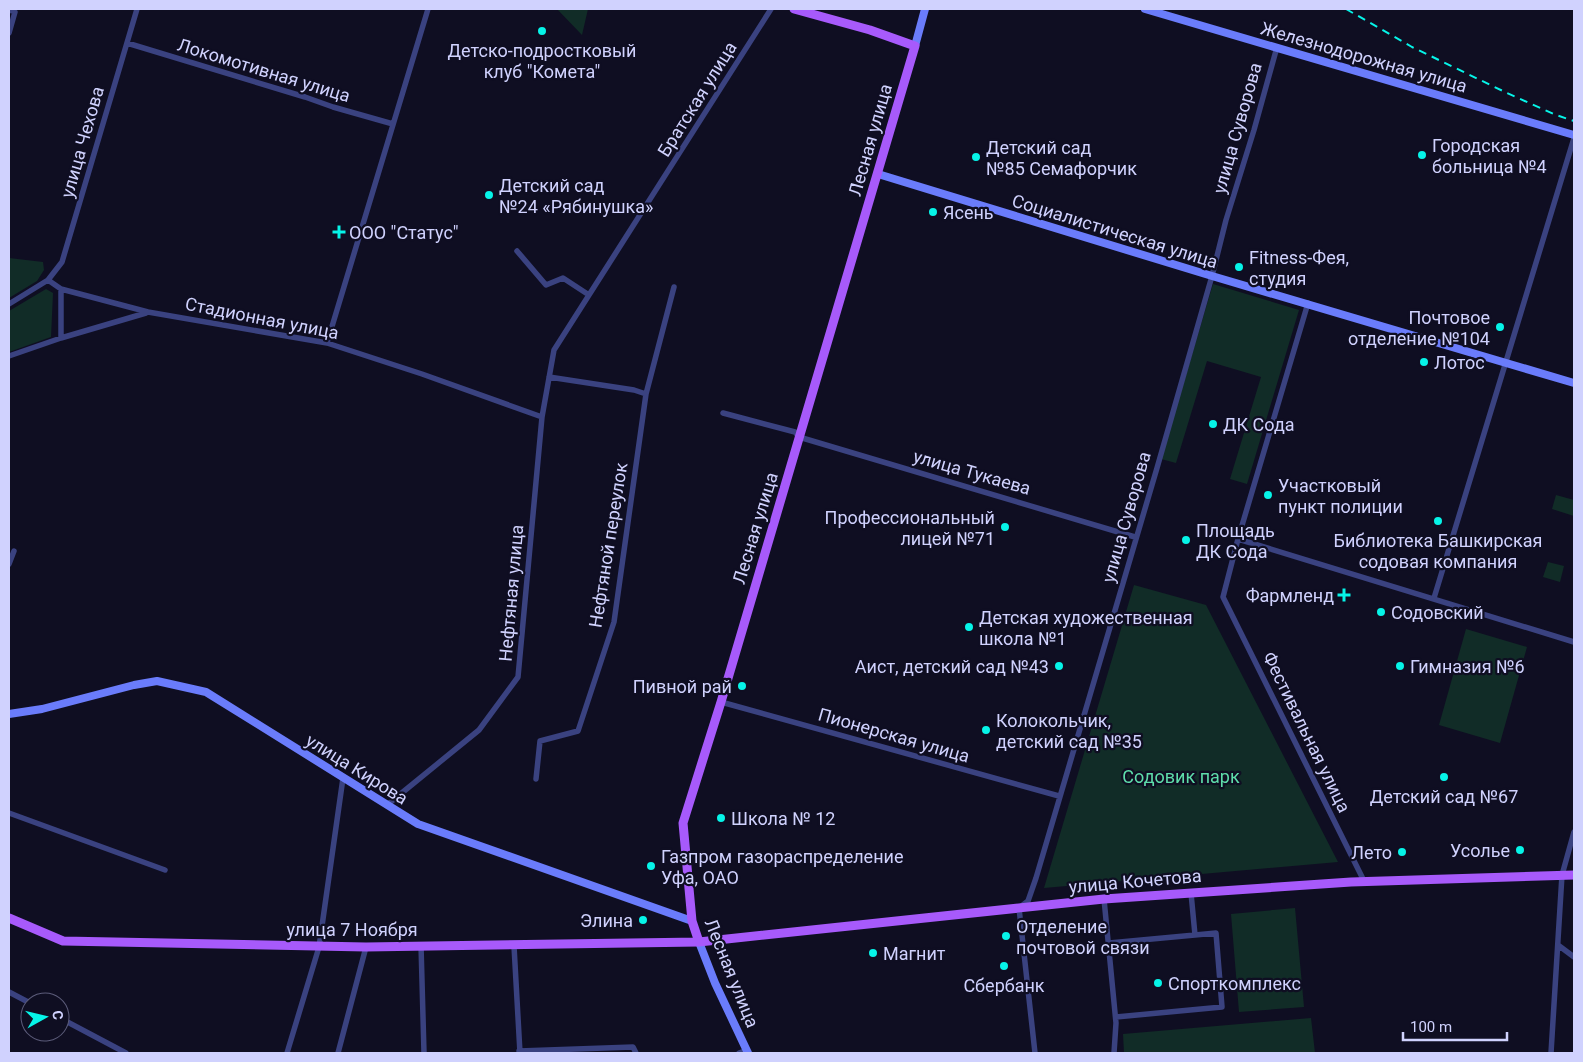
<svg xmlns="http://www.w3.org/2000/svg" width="1583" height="1062" font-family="Roboto,sans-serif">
	<rect width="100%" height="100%" fill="#0f0e22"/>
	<!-- green -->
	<path fill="#112c27" d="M557,9h31l-6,26z
		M9,258l34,4 1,8 -7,11 -28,17z
		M1213,284l86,26 -52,174 -17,-5 31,-102 -54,-16 -31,102 -15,-4z
		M46,289l7,4 -2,44 -42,15v-41z
		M1556,495l18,5v16l-22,-7z
		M1548,562l16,4 -4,16 -17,-5z
		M1134,585l72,20 132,257 -294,26z
		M1466,629l61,18 -27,96 -61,-18z
		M1295,908l9,99 -65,5 -8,-98z
		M1311,1018l4,35h-191l-1,-19z"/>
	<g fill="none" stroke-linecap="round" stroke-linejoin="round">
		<!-- street -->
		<path stroke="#3a4280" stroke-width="5.5" d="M9,10l6,2 -6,21
			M127,43l178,54 28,10 60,17
			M517,251l29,34 17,-7 26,17
			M48,280l14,-18 75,-253
			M61,289v49
			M1308,303l-70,236 -15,58 141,284
			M9,304l39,-24 13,9 87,23 179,31 95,31 120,43
			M327,343l101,-334
			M9,356l52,-18 85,-25
			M549,377l85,13 12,4
			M723,413l72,19 4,5 336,100
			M1238,539l336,103
			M9,564l5,-13
			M1434,598l140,-460
			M721,702l338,94
			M536,779l4,-38 38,-10 36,-109 32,-228 28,-107
			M387,805l92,-75 39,-53 24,-260 12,-67 217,-341
			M9,813l156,57
			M1104,899l12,124 -2,30
			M1109,943l86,-8
			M421,945l3,108
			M1558,945l16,12
			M514,946l6,107
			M9,992l21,11
			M1116,1017l106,-10 -6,-74 -21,2 -4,-42
			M60,1018l66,35
			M519,1051l114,-4 3,6
			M287,1053l32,-106 24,-169
			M338,1053l28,-106
			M739,1053l8,-3
			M1035,1053l-16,-145 9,-7 8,-23 121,-410 55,-192 14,-56 28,-90 23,-83
			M1551,1053l11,-178 12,-43"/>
		<!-- secondary -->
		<path stroke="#6a7cfb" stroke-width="8" d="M1145,9l429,126
			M915,46l10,-37
			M878,174l334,102 362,107
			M9,714l33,-5 92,-24 23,-4 49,11 212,132 274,97
			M699,942l16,41 33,70"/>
		<!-- primary -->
		<path stroke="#a75afb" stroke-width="9" d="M9,918l54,23 303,6 333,-5 405,-43 247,-17 223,-7
			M699,942l-7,-21 -9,-98 38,-121 194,-656 -45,-16 -76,-21"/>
		<!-- rail -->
		<path stroke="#06f4e8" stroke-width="2" stroke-dasharray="8 6" stroke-linecap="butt" d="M1346,9l66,38 95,46 49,22 18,6"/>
	</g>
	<!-- markers -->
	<g fill="#06f4e8" stroke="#0f0e22" stroke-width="2">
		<circle cx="542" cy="31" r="5"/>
		<circle cx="1422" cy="155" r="5"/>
		<circle cx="976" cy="157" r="5"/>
		<circle cx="489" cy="195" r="5"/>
		<circle cx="933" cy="212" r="5"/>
		<path d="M336.5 224.5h5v5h5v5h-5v5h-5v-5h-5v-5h5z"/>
		<circle cx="1239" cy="267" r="5"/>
		<circle cx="1500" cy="327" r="5"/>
		<circle cx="1424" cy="362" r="5"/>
		<circle cx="1213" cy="424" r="5"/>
		<circle cx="1268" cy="495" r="5"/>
		<circle cx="1438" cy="521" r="5"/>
		<circle cx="1005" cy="527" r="5"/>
		<circle cx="1186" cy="540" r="5"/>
		<path d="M1341.5 587.5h5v5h5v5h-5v5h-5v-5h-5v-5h5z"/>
		<circle cx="1381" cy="612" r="5"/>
		<circle cx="969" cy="627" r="5"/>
		<circle cx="1059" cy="666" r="5"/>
		<circle cx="1400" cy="666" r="5"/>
		<circle cx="742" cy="686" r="5"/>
		<circle cx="986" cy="730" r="5"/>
		<circle cx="1444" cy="777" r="5"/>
		<circle cx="721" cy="818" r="5"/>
		<circle cx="1520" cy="850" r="5"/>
		<circle cx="1402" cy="852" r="5"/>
		<circle cx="651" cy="866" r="5"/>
		<circle cx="643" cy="920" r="5"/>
		<circle cx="1006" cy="936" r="5"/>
		<circle cx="873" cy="953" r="5"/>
		<circle cx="1004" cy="966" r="5"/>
		<circle cx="1158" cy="983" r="5"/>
	</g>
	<g text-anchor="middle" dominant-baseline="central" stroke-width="4.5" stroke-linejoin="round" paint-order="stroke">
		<!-- poi labels -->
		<g font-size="18" fill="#d0d2fe" stroke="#0f0e22" text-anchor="start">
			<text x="542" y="50" text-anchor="middle">Детско-подростковый<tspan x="542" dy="21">клуб "Комета"</tspan></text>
			<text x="1432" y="145">Городская<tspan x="1432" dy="21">больница №4</tspan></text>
			<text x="986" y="147">Детский сад<tspan x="986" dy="21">№85 Семафорчик</tspan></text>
			<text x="499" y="185">Детский сад<tspan x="499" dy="21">№24 «Рябинушка»</tspan></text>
			<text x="943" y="212">Ясень</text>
			<text x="349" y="232">ООО "Статус"</text>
			<text x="1249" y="257">Fitness-Фея,<tspan x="1249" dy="21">студия</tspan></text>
			<text x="1490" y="317" text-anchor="end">Почтовое<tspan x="1490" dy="21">отделение №104</tspan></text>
			<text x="1434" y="362">Лотос</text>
			<text x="1223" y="424">ДК Сода</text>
			<text x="1278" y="485">Участковый<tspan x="1278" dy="21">пункт полиции</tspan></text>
			<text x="995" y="517" text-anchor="end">Профессиональный<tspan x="995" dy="21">лицей №71</tspan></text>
			<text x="1196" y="530">Площадь<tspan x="1196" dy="21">ДК Сода</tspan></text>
			<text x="1438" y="540" text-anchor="middle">Библиотека Башкирская<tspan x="1438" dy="21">содовая компания</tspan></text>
			<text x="1334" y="595" text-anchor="end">Фармленд</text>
			<text x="1391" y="612">Содовский</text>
			<text x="979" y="617">Детская художественная<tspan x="979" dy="21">школа №1</tspan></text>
			<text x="1049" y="666" text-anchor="end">Аист, детский сад №43</text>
			<text x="1410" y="666">Гимназия №6</text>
			<text x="732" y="686" text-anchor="end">Пивной рай</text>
			<text x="996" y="720">Колокольчик,<tspan x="996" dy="21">детский сад №35</tspan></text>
			<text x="1444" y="796" text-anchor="middle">Детский сад №67</text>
			<text x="731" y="818">Школа № 12</text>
			<text x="1510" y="850" text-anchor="end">Усолье</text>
			<text x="1392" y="852" text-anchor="end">Лето</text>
			<text x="661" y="856">Газпром газораспределение<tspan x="661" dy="21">Уфа, ОАО</tspan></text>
			<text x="633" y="920" text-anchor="end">Элина</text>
			<text x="1016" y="926">Отделение<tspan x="1016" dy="21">почтовой связи</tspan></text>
			<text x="883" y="953">Магнит</text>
			<text x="1168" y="983">Спорткомплекс</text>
			<text x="1004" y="985" text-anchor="middle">Сбербанк</text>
		</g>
		<!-- street labels -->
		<g font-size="18" fill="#d0d2fe" stroke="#0f0e22">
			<text transform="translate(1364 57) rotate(16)">Железнодорожная улица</text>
			<text transform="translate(264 70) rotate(17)">Локомотивная улица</text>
			<text transform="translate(697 99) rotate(-58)">Братская улица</text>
			<text transform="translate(1237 128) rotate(-74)">улица Суворова</text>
			<text transform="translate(870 140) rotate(-74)">Лесная улица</text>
			<text transform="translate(82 142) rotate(-74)">улица Чехова</text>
			<text transform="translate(1115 231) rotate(17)">Социалистическая улица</text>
			<text transform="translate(262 318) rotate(11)">Стадионная улица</text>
			<text transform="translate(972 472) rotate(16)">улица Тукаева</text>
			<text transform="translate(1126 517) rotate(-74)">улица Суворова</text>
			<text transform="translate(755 528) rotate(-73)">Лесная улица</text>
			<text transform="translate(608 545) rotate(-81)">Нефтяной переулок</text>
			<text transform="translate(511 593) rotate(-85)">Нефтяная улица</text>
			<text transform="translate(1307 732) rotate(64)">Фестивальная улица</text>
			<text transform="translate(894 735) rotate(16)">Пионерская улица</text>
			<text transform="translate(357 769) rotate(32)">улица Кирова</text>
			<text transform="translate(1135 881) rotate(-5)">улица Кочетова</text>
			<text x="352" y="929">улица 7 Ноября</text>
			<text transform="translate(732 973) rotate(68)">Лесная улица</text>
		</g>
		<!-- park labels -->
		<g font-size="18" fill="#5edcaa" stroke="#0f0e22">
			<text x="1181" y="776">Содовик парк</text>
		</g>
	</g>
	<!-- border -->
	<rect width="1583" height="1062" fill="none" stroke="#d0d2fe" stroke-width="20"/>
	<!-- north arrow -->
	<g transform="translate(45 1017) rotate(82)"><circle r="24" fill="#0f0e22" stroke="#5c5c7a"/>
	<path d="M0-4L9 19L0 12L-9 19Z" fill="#06f4e8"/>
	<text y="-8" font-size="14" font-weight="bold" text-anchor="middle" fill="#d0d2fe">С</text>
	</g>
	<!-- scale -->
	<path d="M1403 1032v8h104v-8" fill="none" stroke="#d0d2fe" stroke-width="2.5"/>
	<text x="1410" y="1032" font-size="15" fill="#d0d2fe" stroke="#0f0e22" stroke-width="4" paint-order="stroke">100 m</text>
</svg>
